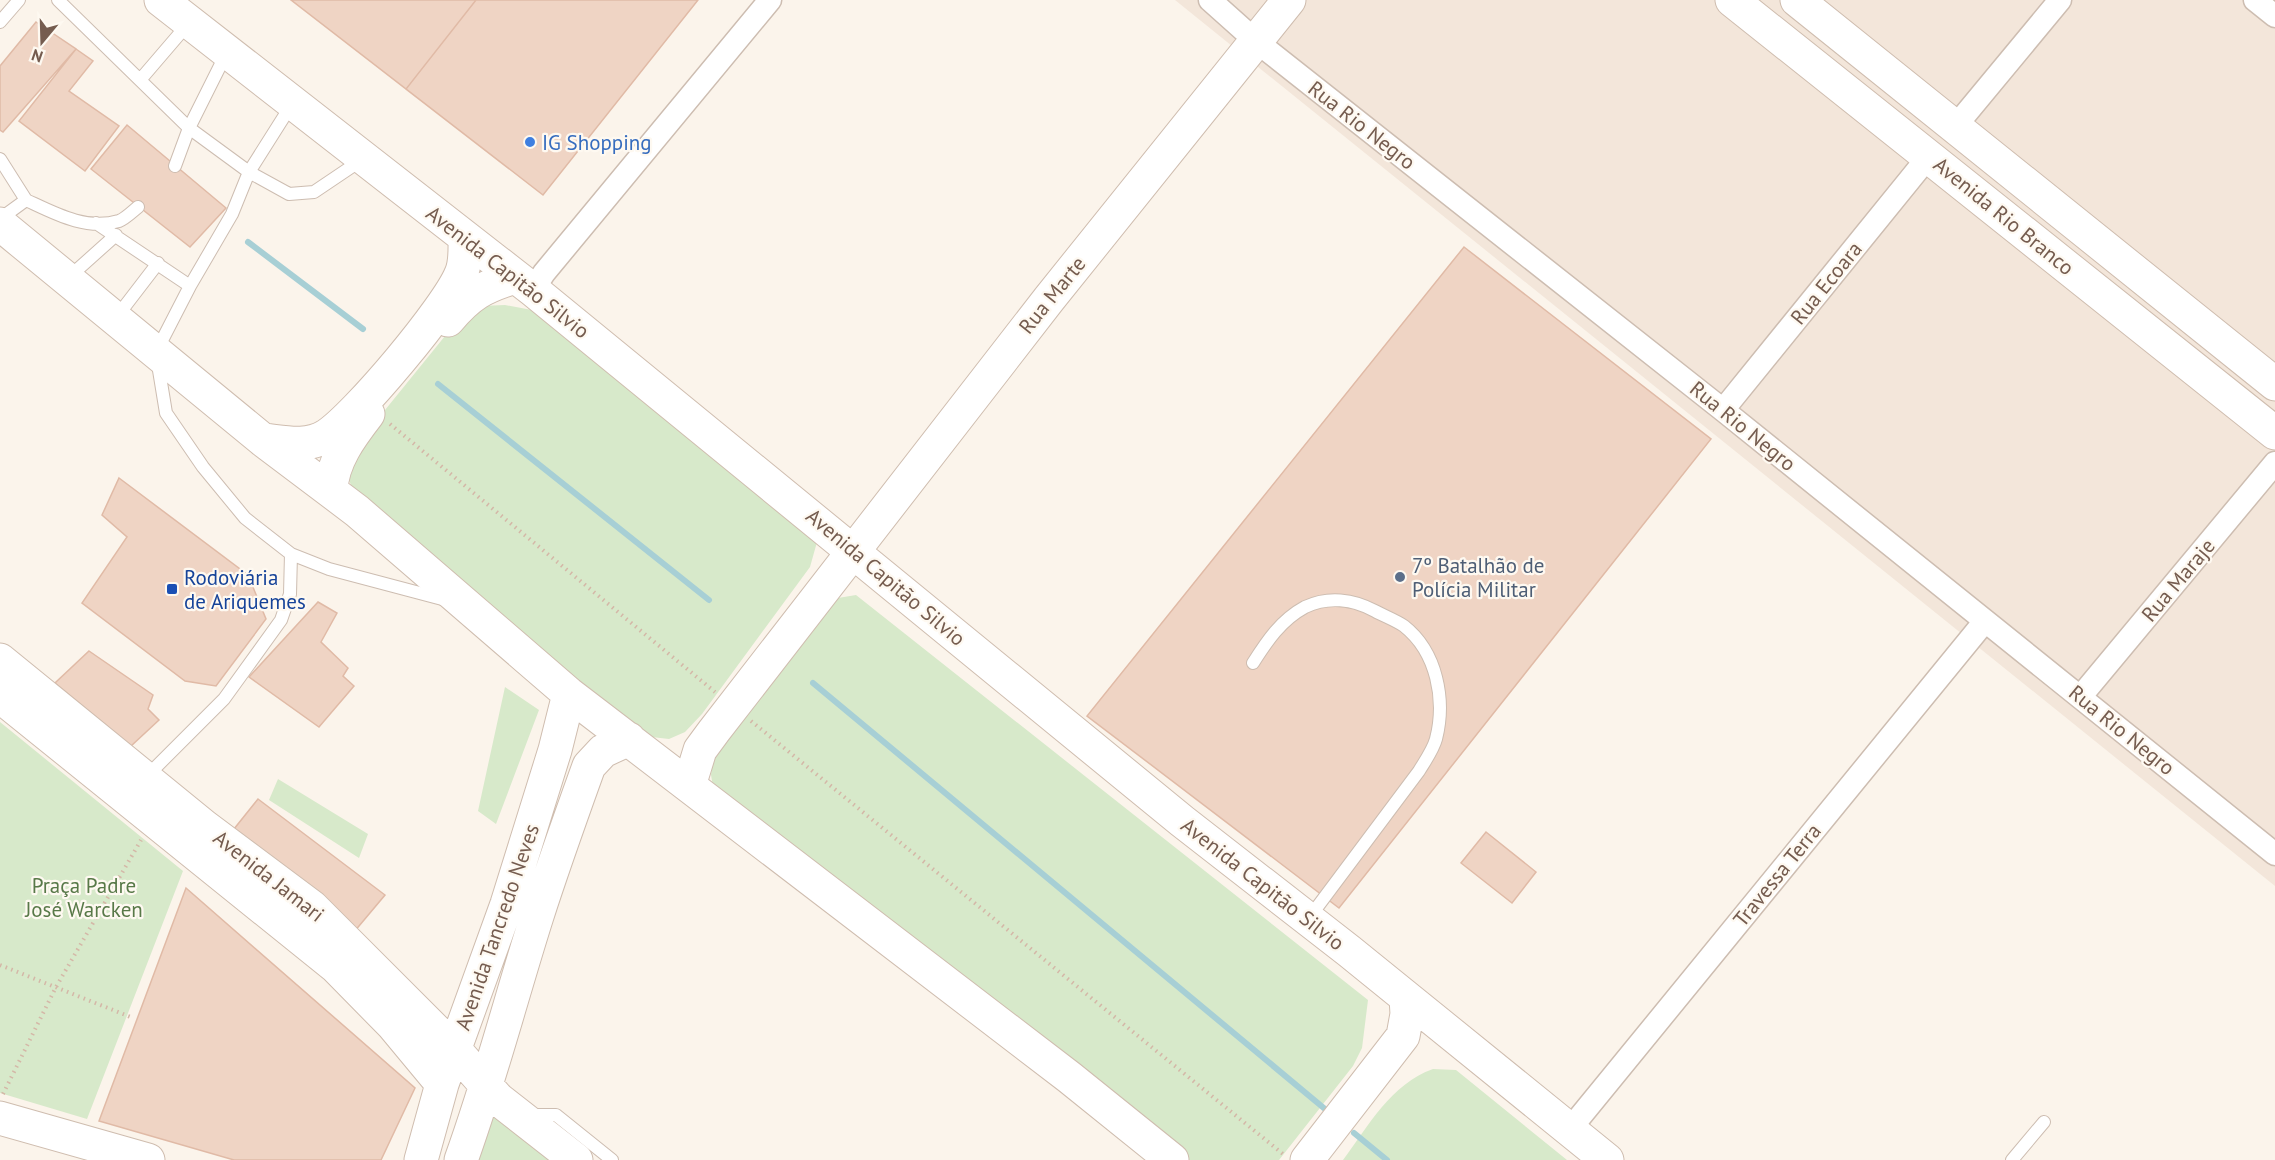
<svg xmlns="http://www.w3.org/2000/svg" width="2275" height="1160" font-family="'PT Sans',sans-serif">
	<rect width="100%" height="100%" fill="#fbf4eb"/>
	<!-- residential -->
	<path fill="#f3e6da" d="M1175,0h1100v886l-46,-37z"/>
	<!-- green -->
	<path fill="#d7e9ca" d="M505,305l27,5 285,232 -7,25 -108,147 -17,18 -16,7 -26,-3 -289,-244 -6,-14 7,-31 103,-127 23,-14z
		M856,595l512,405 -6,48 -9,18 -74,94h-93l-472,-368 -3,-17 2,-17 119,-159z
		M505,687l34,23 -43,114 -18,-13z
		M0,722l183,149 -96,248 -87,-26z
		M278,779l90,55 -9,24 -90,-58z
		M1433,1069l23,1 111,90h-224c26,-35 48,-76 90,-91z
		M477,1104l80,53 -7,3h-90z"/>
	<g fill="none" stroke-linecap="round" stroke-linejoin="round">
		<!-- stream -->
		<path stroke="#a7cfd5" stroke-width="6" d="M248,242l115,87
			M438,384l271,216
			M813,683l512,426
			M1354,1133l33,27"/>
	</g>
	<!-- building -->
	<path fill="#efd4c4" stroke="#e0baa6" stroke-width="1.5" d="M291,0h407l-155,195z
		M476,0h222l-155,195 -137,-106z
		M36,22l40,27 -73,83 -3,-2v-64z
		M76,49l17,12 -24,30 50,35 -34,45 -66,-50z
		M127,125l99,83 -36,39 -99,-78z
		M1464,247l247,192 -372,469 -252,-192z
		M119,478l129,97 18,44 -50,67 -31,-5 -103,-78 45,-66 -25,-22z
		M318,602l19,11 -16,29 27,26 -5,8 11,10 -35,41 -70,-50z
		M89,651l64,44 -5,14 11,11 -28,26 -76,-63z
		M258,799l127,96 -31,37 -124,-98z
		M1486,832l50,40 -24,31 -51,-40z
		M186,888l229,200 -34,72h-147l-135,-39z"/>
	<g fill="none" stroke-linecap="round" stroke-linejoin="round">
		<!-- lane casing -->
		<g stroke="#cdbdb1" stroke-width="14">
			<path id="lane" d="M58,0l131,128 60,44 40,22 25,-2 49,-33
				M0,22l19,-22
				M140,80l48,-56
				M0,159l26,41
				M175,166l14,-38 37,-74
				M0,219l26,-19c28,13 60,31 93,21 6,-2 14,-10 19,-14
				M96,223l94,63 42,-72 17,-42 43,-68
				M68,278l48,-43
				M190,286l-34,66 10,61 37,54 42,51 46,36 38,15 117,31
				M115,319l43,-56
				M1253,663c14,-22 28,-43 52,-56 23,-11 48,-8 70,4 9,5 20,9 29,15 33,26 42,74 32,113 -3,11 -11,22 -17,32l-110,147
				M146,777l78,-78 57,-79 9,-26 1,-40
				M530,1115h26l56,45
				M2012,1160l32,-38"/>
		</g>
		<!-- street casing -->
		<g stroke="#cdbdb1" stroke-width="25">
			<path id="street" d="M1210,0l47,42 466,368 552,444
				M2255,0l20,16
				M1954,128l106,-128
				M533,290l11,-17 226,-273
				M1723,410l206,-254
				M2081,696l194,-233
				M1570,1129l415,-508"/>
		</g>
		<!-- secondary casing -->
		<g stroke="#cfbdaf" stroke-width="35">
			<path id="secondary" d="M161,0l372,290 649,531 167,130 258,209
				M1732,0l543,433
				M1797,0l478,384
				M0,224l263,216 94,71 212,183 500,383 103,83
				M448,320c22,-26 35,-33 67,-43
				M263,440c21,2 43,8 63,-4 30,-19 122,-129 135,-162 5,-11 4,-24 4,-36
				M331,490c1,-29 20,-54 37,-76
				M0,660l205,167 107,80 143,143 43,49 78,61
				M0,696l336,271 57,58 49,59
				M689,786l11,-36 14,-19 335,-432 240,-299
				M0,1118l148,42
				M421,1160l21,-76 65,-180 48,-154 14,-56
				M461,1160c29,-80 50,-162 76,-244 16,-50 34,-100 52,-150l14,-15 26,-12
				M1307,1160l96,-124 4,-22 -1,-16"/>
		</g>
		<!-- path -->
		<path stroke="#d4b7a7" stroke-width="4" stroke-dasharray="1.5 4.5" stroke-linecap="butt" d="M390,424l325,268
			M751,721l532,433
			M0,965l133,53
			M3,1094l53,-107 85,-147"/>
		<!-- lane -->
		<use href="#lane" stroke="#fff" stroke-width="12"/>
		<!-- street -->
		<use href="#street" stroke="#fff" stroke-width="22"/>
		<!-- secondary -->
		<use href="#secondary" stroke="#fff" stroke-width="33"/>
	</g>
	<!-- markers -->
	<circle fill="#3f7fe0" stroke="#fef9f1" stroke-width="2" cx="530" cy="142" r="6"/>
	<circle fill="#5c6f8a" stroke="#fef9f1" stroke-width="2" cx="1400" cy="577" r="6"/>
	<rect fill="#1a4fb4" stroke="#fef9f1" stroke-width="2" x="166" y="583" width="12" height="12" rx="3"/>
	<g text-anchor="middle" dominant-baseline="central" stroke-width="4.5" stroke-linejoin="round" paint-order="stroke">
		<!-- street labels -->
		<g font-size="21" fill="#755c4f" stroke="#fef9f1">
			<text transform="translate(1362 125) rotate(38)">Rua Rio Negro</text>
			<text transform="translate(2004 216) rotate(39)">Avenida Rio Branco</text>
			<text transform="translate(508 272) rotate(38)">Avenida Capitão Silvio</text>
			<text transform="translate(1826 283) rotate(-51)">Rua Ecoara</text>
			<text transform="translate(1052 295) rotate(-51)">Rua Marte</text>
			<text transform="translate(1743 426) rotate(39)">Rua Rio Negro</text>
			<text transform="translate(886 577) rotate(40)">Avenida Capitão Silvio</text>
			<text transform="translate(2178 580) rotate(-50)">Rua Maraje</text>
			<text transform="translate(2122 730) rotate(39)">Rua Rio Negro</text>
			<text transform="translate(1777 875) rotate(-51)">Travessa Terra</text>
			<text transform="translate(269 876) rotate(38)">Avenida Jamari</text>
			<text transform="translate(1263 884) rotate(38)">Avenida Capitão Silvio</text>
			<text transform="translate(497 927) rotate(-71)">Avenida Tancredo Neves</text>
		</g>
		<!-- shop labels -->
		<g font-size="21" fill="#366cbe" stroke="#fef9f1" text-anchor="start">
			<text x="542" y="142">IG Shopping</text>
		</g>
		<!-- service labels -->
		<g font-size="21" fill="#4e5e75" stroke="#fef9f1" text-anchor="start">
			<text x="1412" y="565">7º Batalhão de<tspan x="1412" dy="24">Polícia Militar</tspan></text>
		</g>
		<!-- transit labels -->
		<g font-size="21" fill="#164399" stroke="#fef9f1" text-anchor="start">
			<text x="184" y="577">Rodoviária<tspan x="184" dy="24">de Ariquemes</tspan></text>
		</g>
		<!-- park labels -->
		<g font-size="21" fill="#587948" stroke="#fef9f1">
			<text x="84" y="885">Praça Padre<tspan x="84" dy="24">José Warcken</tspan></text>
		</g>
	</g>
	<!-- north arrow -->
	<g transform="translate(42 42) rotate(199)" stroke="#fef9f1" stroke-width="4.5" paint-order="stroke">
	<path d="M0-4.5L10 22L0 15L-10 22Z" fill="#755c4f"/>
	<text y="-9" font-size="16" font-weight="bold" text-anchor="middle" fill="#755c4f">N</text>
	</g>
</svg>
